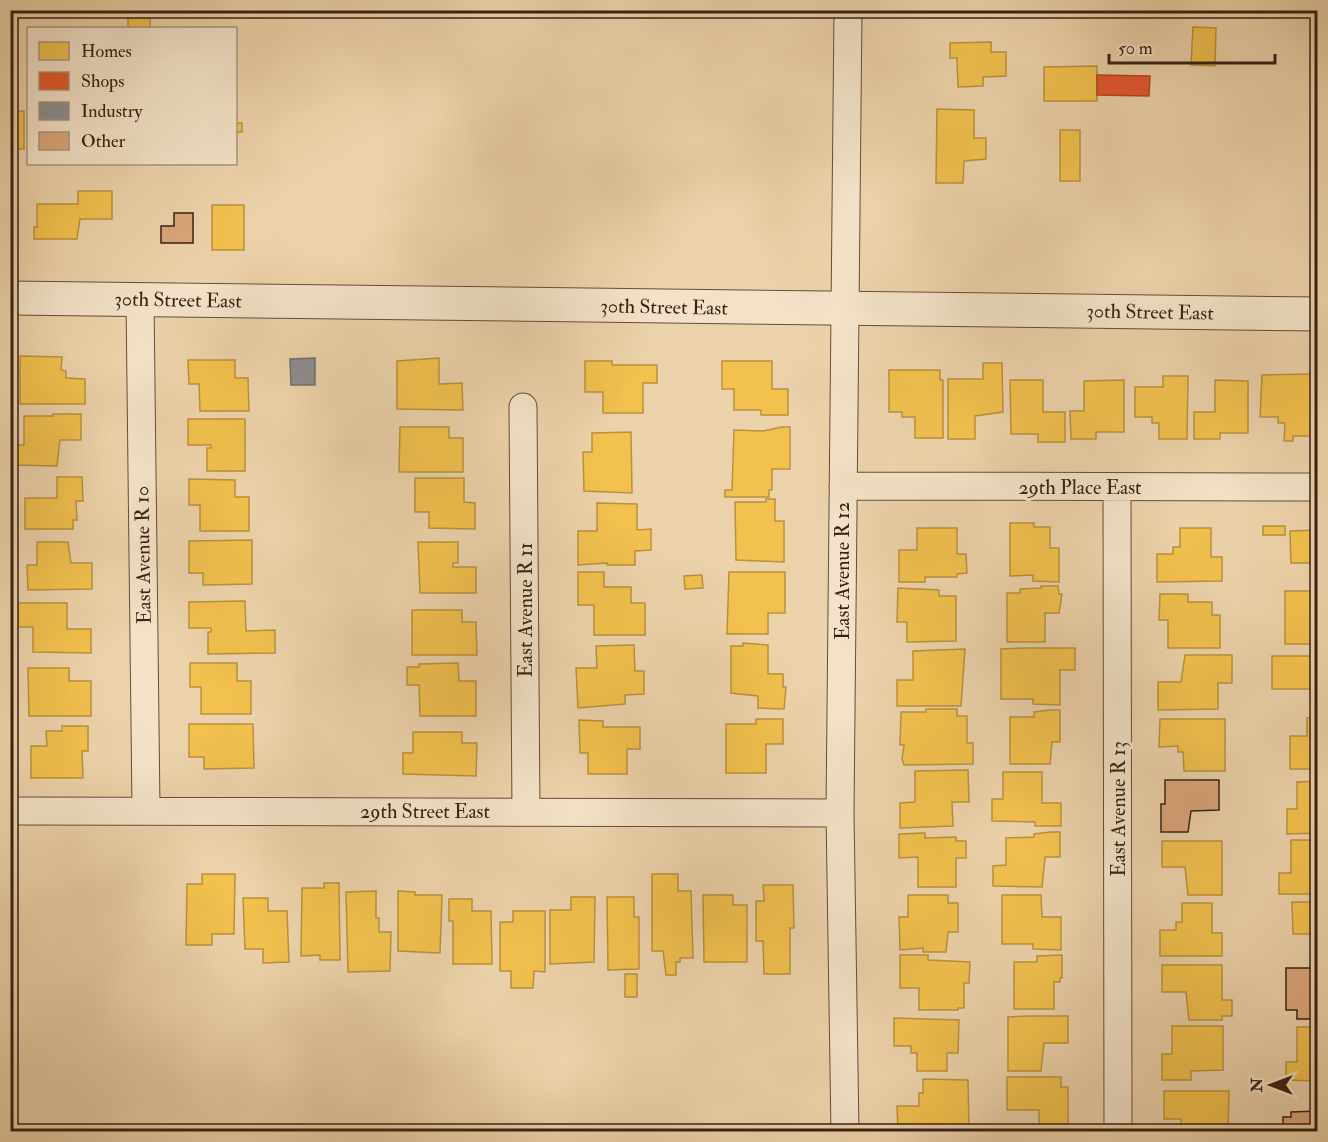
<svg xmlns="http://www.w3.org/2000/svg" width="1328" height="1142" font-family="'IM FELL Double Pica',serif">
	<rect width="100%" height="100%" fill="#ecd2aa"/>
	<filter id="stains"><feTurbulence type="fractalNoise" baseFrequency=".00333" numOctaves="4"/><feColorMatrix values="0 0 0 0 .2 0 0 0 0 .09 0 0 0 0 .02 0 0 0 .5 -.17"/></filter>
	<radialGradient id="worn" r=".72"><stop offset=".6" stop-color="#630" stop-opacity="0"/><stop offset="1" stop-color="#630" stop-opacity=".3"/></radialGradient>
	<!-- homes -->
	<path fill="#f2c14e" stroke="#ba913d" stroke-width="1.5" d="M319,10h49v3l-49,2z
		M640,10h18v8h-18z
		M732,10h28v5h-28z
		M128,18h22v10h-22z
		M1193,27l23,1 -1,38 -24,-1z
		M991,42v10h15v24l-23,1v9l-25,1 -1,-29h-7v-15z
		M1097,66v35h-53v-34z
		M937,109l37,1v28h12v21l-22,2 -1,22h-27z
		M10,111h14v38h-14z
		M236,123h6v9h-6z
		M1060,130h20v51h-20z
		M78,191h34v28h-32l-3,20h-43v-12h3v-23h41z
		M212,205h32v45h-32z
		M20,356l42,1 -1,13 5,1v7l19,1v25h-65z
		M439,358v26l23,-1 1,27 -66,-1v-48z
		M188,360h47v18h13l1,33h-49l-1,-27h-10z
		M585,361h27v4h45v18h-14v30h-40v-21h-18z
		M722,361h50v28h16v26h-27v-5h-27v-21h-12z
		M983,363h19l1,49 -28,4v23h-27v-60h35z
		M889,370h51v10h3v58h-28v-21h-13v-5h-13z
		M1312,374l1,62h-20v5h-9l1,-18h-7v-6h-18l2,-42z
		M1163,376h25l-1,63h-28v-16h-7v-6h-17v-30h28z
		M1010,380h33v32h22v30h-27v-8h-27z
		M1124,380v52h-28v7h-25l-1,-28h14v-30z
		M1215,380l33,1v52h-28v6h-26v-27h21z
		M53,414h28v26h-21l-3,26 -44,-1v-20h11v-29h29z
		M188,419h57v52h-38v-23h4v-3h-23z
		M400,427h49v11h14v34h-64z
		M782,427h8v42h-18v21h-3v7h-44v-7h7l2,-60 29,1z
		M631,432l1,61 -48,-2 -1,-39h9v-19z
		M57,477h25l1,24h-7l1,19h-4v9h-48v-31h32z
		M415,478h49v24l11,1v26l-46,-1v-16h-14z
		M189,479l46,1v17h14v34h-49v-26h-11z
		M766,499h9v22h9v41l-48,-2 -1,-58h31z
		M597,503l40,1v26l14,-1v21l-16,1v14h-28v-2l-29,2v-34h19z
		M1010,523h24v4h16v21h9v34l-26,-1v-6l-23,1z
		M1263,526h22v9h-22z
		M917,528h40v26h9l1,19 -10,1v3h-32v5h-26v-32h18z
		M1180,528h31v29h11v24l-65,1v-28h16v-7h7z
		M1318,530v53h-6v-20h-21l-1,-32z
		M252,540v44l-49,1v-12h-14v-32z
		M37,542h31l3,21h21v26l-64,1 -1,-25h10z
		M418,542h40v21h-5v4h23v26h-56z
		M578,572h26v15h27v16h14v32h-51v-30h-16z
		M729,572h56v41h-17v21h-41z
		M702,575l1,13 -18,1 -1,-13z
		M1041,586h17l1,8h3l-3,19h-14v29h-38v-49h13v-4l21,-1z
		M898,588l41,2v6h17v45l-49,1v-20h-10z
		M1285,591h33v53h-33z
		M1160,594h28v8h24v13h8v33h-52v-28h-9z
		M245,601l1,30 29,-1v23l-67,1v-22h3v-4h-22v-26z
		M18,603h49v26h24v24l-58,-1v-25h-15z
		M412,610h50v12h14l1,33h-65z
		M743,643l25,2v29h15v13h3l-2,22 -26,-1v-12l-27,-3v-47h12z
		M634,645l1,26h9v23l-19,1v9l-47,4 -2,-40h21l-1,-22z
		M1022,648h53v22h-15v35l-27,-1v-5h-32v-50z
		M965,649l-4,57h-64v-26h16v-29z
		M1185,655h47v28h-14v26l-60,1v-28h23z
		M1272,656h46v33h-46z
		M190,663h47v18h14v33h-50v-27h-11z
		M458,663l1,18h17v35h-56l-1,-31h-12v-18h12v-3z
		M28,668h41v13h22v35h-62z
		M926,709h31v7h10v27h6v21l-69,1 -2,-6 2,-14h-4l1,-33h25z
		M1050,710h10v32h-8l-2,22h-40v-47h24v-5z
		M1307,718h11v51h-28v-33h17z
		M756,719h27v25h-17v29h-40v-49h30z
		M1160,719h65v52h-41l-1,-19h-5v-6l-19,1z
		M579,720l24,1v6h37v22h-13v25h-39v-21h-8z
		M189,724h64l1,44 -50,1v-12h-15z
		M62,726h26v25h-6l1,27h-52v-32h16l-1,-15h16z
		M413,732h49v11h15l-1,33 -73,-2v-21h10z
		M968,770l1,32h-17l1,24 -53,2v-25l15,-1v-31z
		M1003,772h39v31h19v23h-26v-4l-43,-1v-22h11z
		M1318,781v52l-31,1v-25h10v-27z
		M1051,832h9v25h-15l-3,30 -49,-1v-20l13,-1v-27l28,-1v-3z
		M925,833v5l31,-1v4h10v17h-10v29h-38v-30l-19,1v-24z
		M1291,840h27v54h-39v-21h12z
		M1162,841h60v54h-34l-3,-28h-23z
		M202,874h33l-1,60h-22v11h-26l1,-61h15z
		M652,874h26v17h13l2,67h-13v4h-4v13h-10l-3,-24h-11z
		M324,883h15l1,77h-20v-5l-19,1 1,-68h22z
		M763,885h30l1,43h-4v46h-26l-1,-33h-7v-40h8z
		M376,891v27h3v14h12l-1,39 -42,1 -2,-80z
		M398,891l17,1v3h27l-2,58 -42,-2z
		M703,895h30v10h14v57h-43z
		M908,895h40v8h10v29h-10l-2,20h-23v-4l-23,2 -1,-33h9z
		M1002,895h39l1,22h19v33l-28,-1v-5h-31z
		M571,897h24l-1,65 -44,2v-54h21z
		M607,897h27v20h5v52l-31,1z
		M243,898h25v13h19l2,51 -26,1v-14h-18z
		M449,899h23v12h19l1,53h-39v-43h-4z
		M1292,902h26v50h-5v-18h-20z
		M1182,903h30v30h10v23h-62v-26h16v-8h6z
		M513,911h32v61l-11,-1 -1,17h-22v-17h-11v-49h13z
		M900,955h28v5l42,2 -1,21h-5v25h-6v2h-39v-22h-19z
		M1062,955v23h-2v4h-6v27h-40v-47h23v-6z
		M1162,965h60v35h10v16h-10v4h-33l-3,-28h-24z
		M625,974h12v23h-12z
		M1028,1016h40v27h-24l-3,28h-33v-54z
		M894,1018l65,2 -1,33h-11v18h-30v-18h-6v-7h-17z
		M1172,1026h51v44l-32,1v9h-29v-26h10z
		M1297,1027h21v54l-32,-1v-18h11z
		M1007,1077h54v10h7v44h-29v-21h-32z
		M923,1079l45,1 1,49 -71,3 -1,-26h22v-13h4z
		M1164,1091h65l-1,41h-42v-6h-5v-7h-17z"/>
	<!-- shops -->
	<path fill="#e4572e" stroke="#b04726" stroke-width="1.5" d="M1097,75l53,1 -1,20 -52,-1z"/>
	<!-- industry -->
	<path fill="#8d8d92" stroke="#746d6c" stroke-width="1.5" d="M315,358v27h-24l-1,-26z"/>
	<!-- building -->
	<path fill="#daa67b" stroke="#382114" stroke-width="1.5" d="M174,213h19v30h-32v-17h13z
		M1165,780h54v30l-28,1 -3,21h-27v-28h4z
		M1286,968h32v51h-21v-9h-11z
		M1318,1111v21h-35v-15h8v-5z"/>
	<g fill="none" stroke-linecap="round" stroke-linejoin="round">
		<!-- minor casing -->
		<g stroke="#654d3a" stroke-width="29">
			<path id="minor" d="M140,300l6,509
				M523,407l3,405
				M843,486l475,1
				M1117,487l1,645
				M10,811l830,2
				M845,1132l-5,-319 8,-803"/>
		</g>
		<!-- tertiary casing -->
		<g stroke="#654d3a" stroke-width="35">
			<path id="tertiary" d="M10,298l1308,16"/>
		</g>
		<!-- minor -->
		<use href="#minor" stroke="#f3e2c8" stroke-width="27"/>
		<!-- tertiary -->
		<use href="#tertiary" stroke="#f3e2c8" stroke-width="33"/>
	</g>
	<g text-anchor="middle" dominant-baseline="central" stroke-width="6" stroke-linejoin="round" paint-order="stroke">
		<!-- street labels -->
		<g font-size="20" fill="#382114" stroke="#f3e2c8">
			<text transform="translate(178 300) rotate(1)">30th Street East</text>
			<text transform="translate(664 307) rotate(1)">30th Street East</text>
			<text transform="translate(1150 312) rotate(1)">30th Street East</text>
			<text x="1080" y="487">29th Place East</text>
			<text transform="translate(143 555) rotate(-91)">East Avenue R 10</text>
			<text transform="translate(842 571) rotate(-90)">East Avenue R 12</text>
			<text transform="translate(525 610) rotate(-90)">East Avenue R 11</text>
			<text transform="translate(1118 809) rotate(-90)">East Avenue R 13</text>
			<text x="425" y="811">29th Street East</text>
		</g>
	</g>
	<!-- margin -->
	<rect width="1328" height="1142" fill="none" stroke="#ecd2aa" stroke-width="36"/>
	<rect x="12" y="12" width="1304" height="1118" fill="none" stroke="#382114" stroke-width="3"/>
	<rect x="18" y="18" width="1292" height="1106" fill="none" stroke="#382114" stroke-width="1.5"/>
	<!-- legend -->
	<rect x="27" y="27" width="210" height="138" fill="#f3e2c8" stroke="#a89580" stroke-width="1.5"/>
	<rect x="39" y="42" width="30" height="18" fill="#f2c14e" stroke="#a89580" stroke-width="1.5"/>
	<text x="81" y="57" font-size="18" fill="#382114">Homes</text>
	<rect x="39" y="72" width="30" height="18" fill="#e4572e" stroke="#a89580" stroke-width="1.5"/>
	<text x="81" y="87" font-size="18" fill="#382114">Shops</text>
	<rect x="39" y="102" width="30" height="18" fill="#8d8d92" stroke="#a89580" stroke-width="1.5"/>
	<text x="81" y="117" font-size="18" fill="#382114">Industry</text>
	<rect x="39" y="132" width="30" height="18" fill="#daa67b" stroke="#a89580" stroke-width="1.5"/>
	<text x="81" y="147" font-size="18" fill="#382114">Other</text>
	<!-- north arrow -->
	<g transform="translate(1271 1085) rotate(270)" stroke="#f3e2c8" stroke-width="4.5" paint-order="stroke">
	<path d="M0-4.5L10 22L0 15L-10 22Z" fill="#382114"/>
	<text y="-9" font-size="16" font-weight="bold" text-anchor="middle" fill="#382114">N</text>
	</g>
	<!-- scale -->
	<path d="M1109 54v9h166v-9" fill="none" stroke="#382114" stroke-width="3"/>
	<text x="1118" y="54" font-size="18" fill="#382114" stroke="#f3e2c8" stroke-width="4.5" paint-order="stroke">50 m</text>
	<rect width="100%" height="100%" filter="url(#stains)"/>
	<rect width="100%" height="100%" fill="url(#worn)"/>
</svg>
